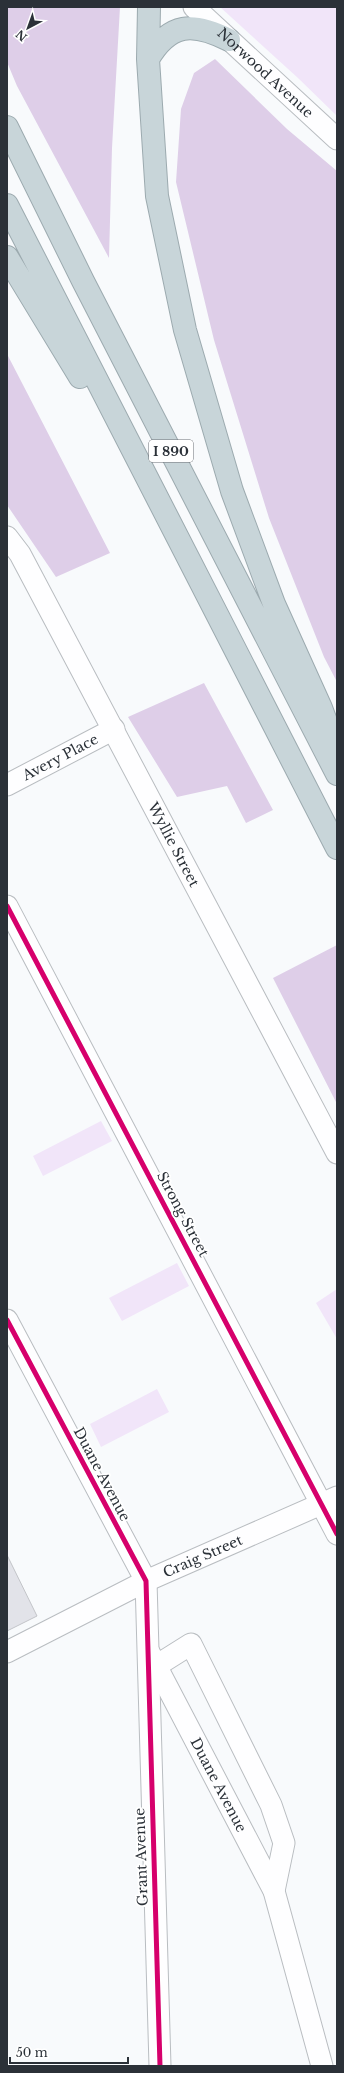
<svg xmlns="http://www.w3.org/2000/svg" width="344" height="2073" font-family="'Libre Baskerville',serif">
	<rect width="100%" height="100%" fill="#f8fafc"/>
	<!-- green -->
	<path fill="#f1e5f9" d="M220,7h117v109l-39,-38z
		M101,1121l11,20 -69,35 -10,-20z
		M177,1263l12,23 -67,35 -13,-23z
		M337,1289v50l-21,-36z
		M157,1389l12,23 -68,35 -11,-23z"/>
	<!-- forest -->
	<path fill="#decee8" d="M7,7h113l-8,141 -3,110 -92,-172 -10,-24z
		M215,59l72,70 50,42v511l-13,-25 -55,-139 -55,-178 -38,-158 5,-73 13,-36z
		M7,354l103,199 -54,24 -49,-72z
		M204,683l69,127 -27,13 -19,-37 -50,11 -49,-80z
		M337,945v159l-64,-126z"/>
	<!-- building -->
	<path fill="#e2e3e9" stroke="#c3c5c9" d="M7,1555l30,61 -30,15z"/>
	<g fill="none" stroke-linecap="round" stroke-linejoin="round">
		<!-- minor casing -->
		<g stroke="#b9bdc1" stroke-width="23">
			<g id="minor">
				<path id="s1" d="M194,7l143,132"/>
				<path id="s2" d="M7,537l13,17 317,599"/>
				<path id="s3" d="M7,785l107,-56"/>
				<path d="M7,906l330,628"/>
				<path d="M7,1320l139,261 14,485"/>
				<path id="s4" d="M7,1652l139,-71 191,-84"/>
				<path id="s5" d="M149,1652l125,239 48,175"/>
				<path d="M156,1666l35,-22 80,161 13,38 -10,48"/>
			</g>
		</g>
		<!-- highway casing -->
		<g stroke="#9caaaf" stroke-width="24">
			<path id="highway" d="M149,7l-1,52 9,137 28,134 47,161 42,113 47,104 16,43
				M148,59c22,-37 45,-37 81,-19
				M7,127l76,154 254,493
				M7,205l330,643
				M7,257l73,120"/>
		</g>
		<!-- minor -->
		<use href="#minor" stroke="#fefeff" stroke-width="21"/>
		<!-- highway -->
		<use href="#highway" stroke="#c8d5d9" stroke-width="22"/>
		<!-- cycleway casing -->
		<g stroke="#fff" stroke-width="8">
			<path id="cycleway" d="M7,906l330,628
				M7,1320l139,261 14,485"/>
		</g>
		<!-- cycleway -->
		<use href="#cycleway" stroke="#d6006c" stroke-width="5"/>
	</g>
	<g text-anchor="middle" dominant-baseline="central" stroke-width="3.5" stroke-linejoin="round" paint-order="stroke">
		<!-- shield labels -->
		<rect fill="#fff" stroke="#6b6f74" stroke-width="1" x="149" y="440" width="44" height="22" rx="3"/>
		<g font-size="13" font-weight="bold" fill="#2b3138">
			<text x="171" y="451">I 890</text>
		</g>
		<!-- street labels -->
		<g font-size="14" fill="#2b3138" stroke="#fff">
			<text stroke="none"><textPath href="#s1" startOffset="97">Norwood Avenue</textPath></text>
			<text stroke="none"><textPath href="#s3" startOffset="60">Avery Place</textPath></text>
			<text stroke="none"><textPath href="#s2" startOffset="350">Wyllie Street</textPath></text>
			<text transform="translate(183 1214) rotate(62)">Strong Street</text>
			<text transform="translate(102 1474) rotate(62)">Duane Avenue</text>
			<text stroke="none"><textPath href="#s4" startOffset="218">Craig Street</textPath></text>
			<text stroke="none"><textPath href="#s5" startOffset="150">Duane Avenue</textPath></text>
			<text transform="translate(141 1857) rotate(-92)">Grant Avenue</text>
		</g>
	</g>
	<!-- border -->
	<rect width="344" height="2073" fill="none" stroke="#2b3138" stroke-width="16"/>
	<!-- north arrow -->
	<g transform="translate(28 28) rotate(221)" stroke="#ffffff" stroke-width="3" paint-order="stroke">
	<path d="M0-3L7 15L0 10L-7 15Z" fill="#2b3138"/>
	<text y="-6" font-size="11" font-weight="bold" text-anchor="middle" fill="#2b3138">N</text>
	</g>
	<!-- scale -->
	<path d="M10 2057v6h118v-6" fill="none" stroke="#2b3138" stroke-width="2"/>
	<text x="16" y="2057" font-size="12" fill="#2b3138" stroke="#ffffff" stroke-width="3" paint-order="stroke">50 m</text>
</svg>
